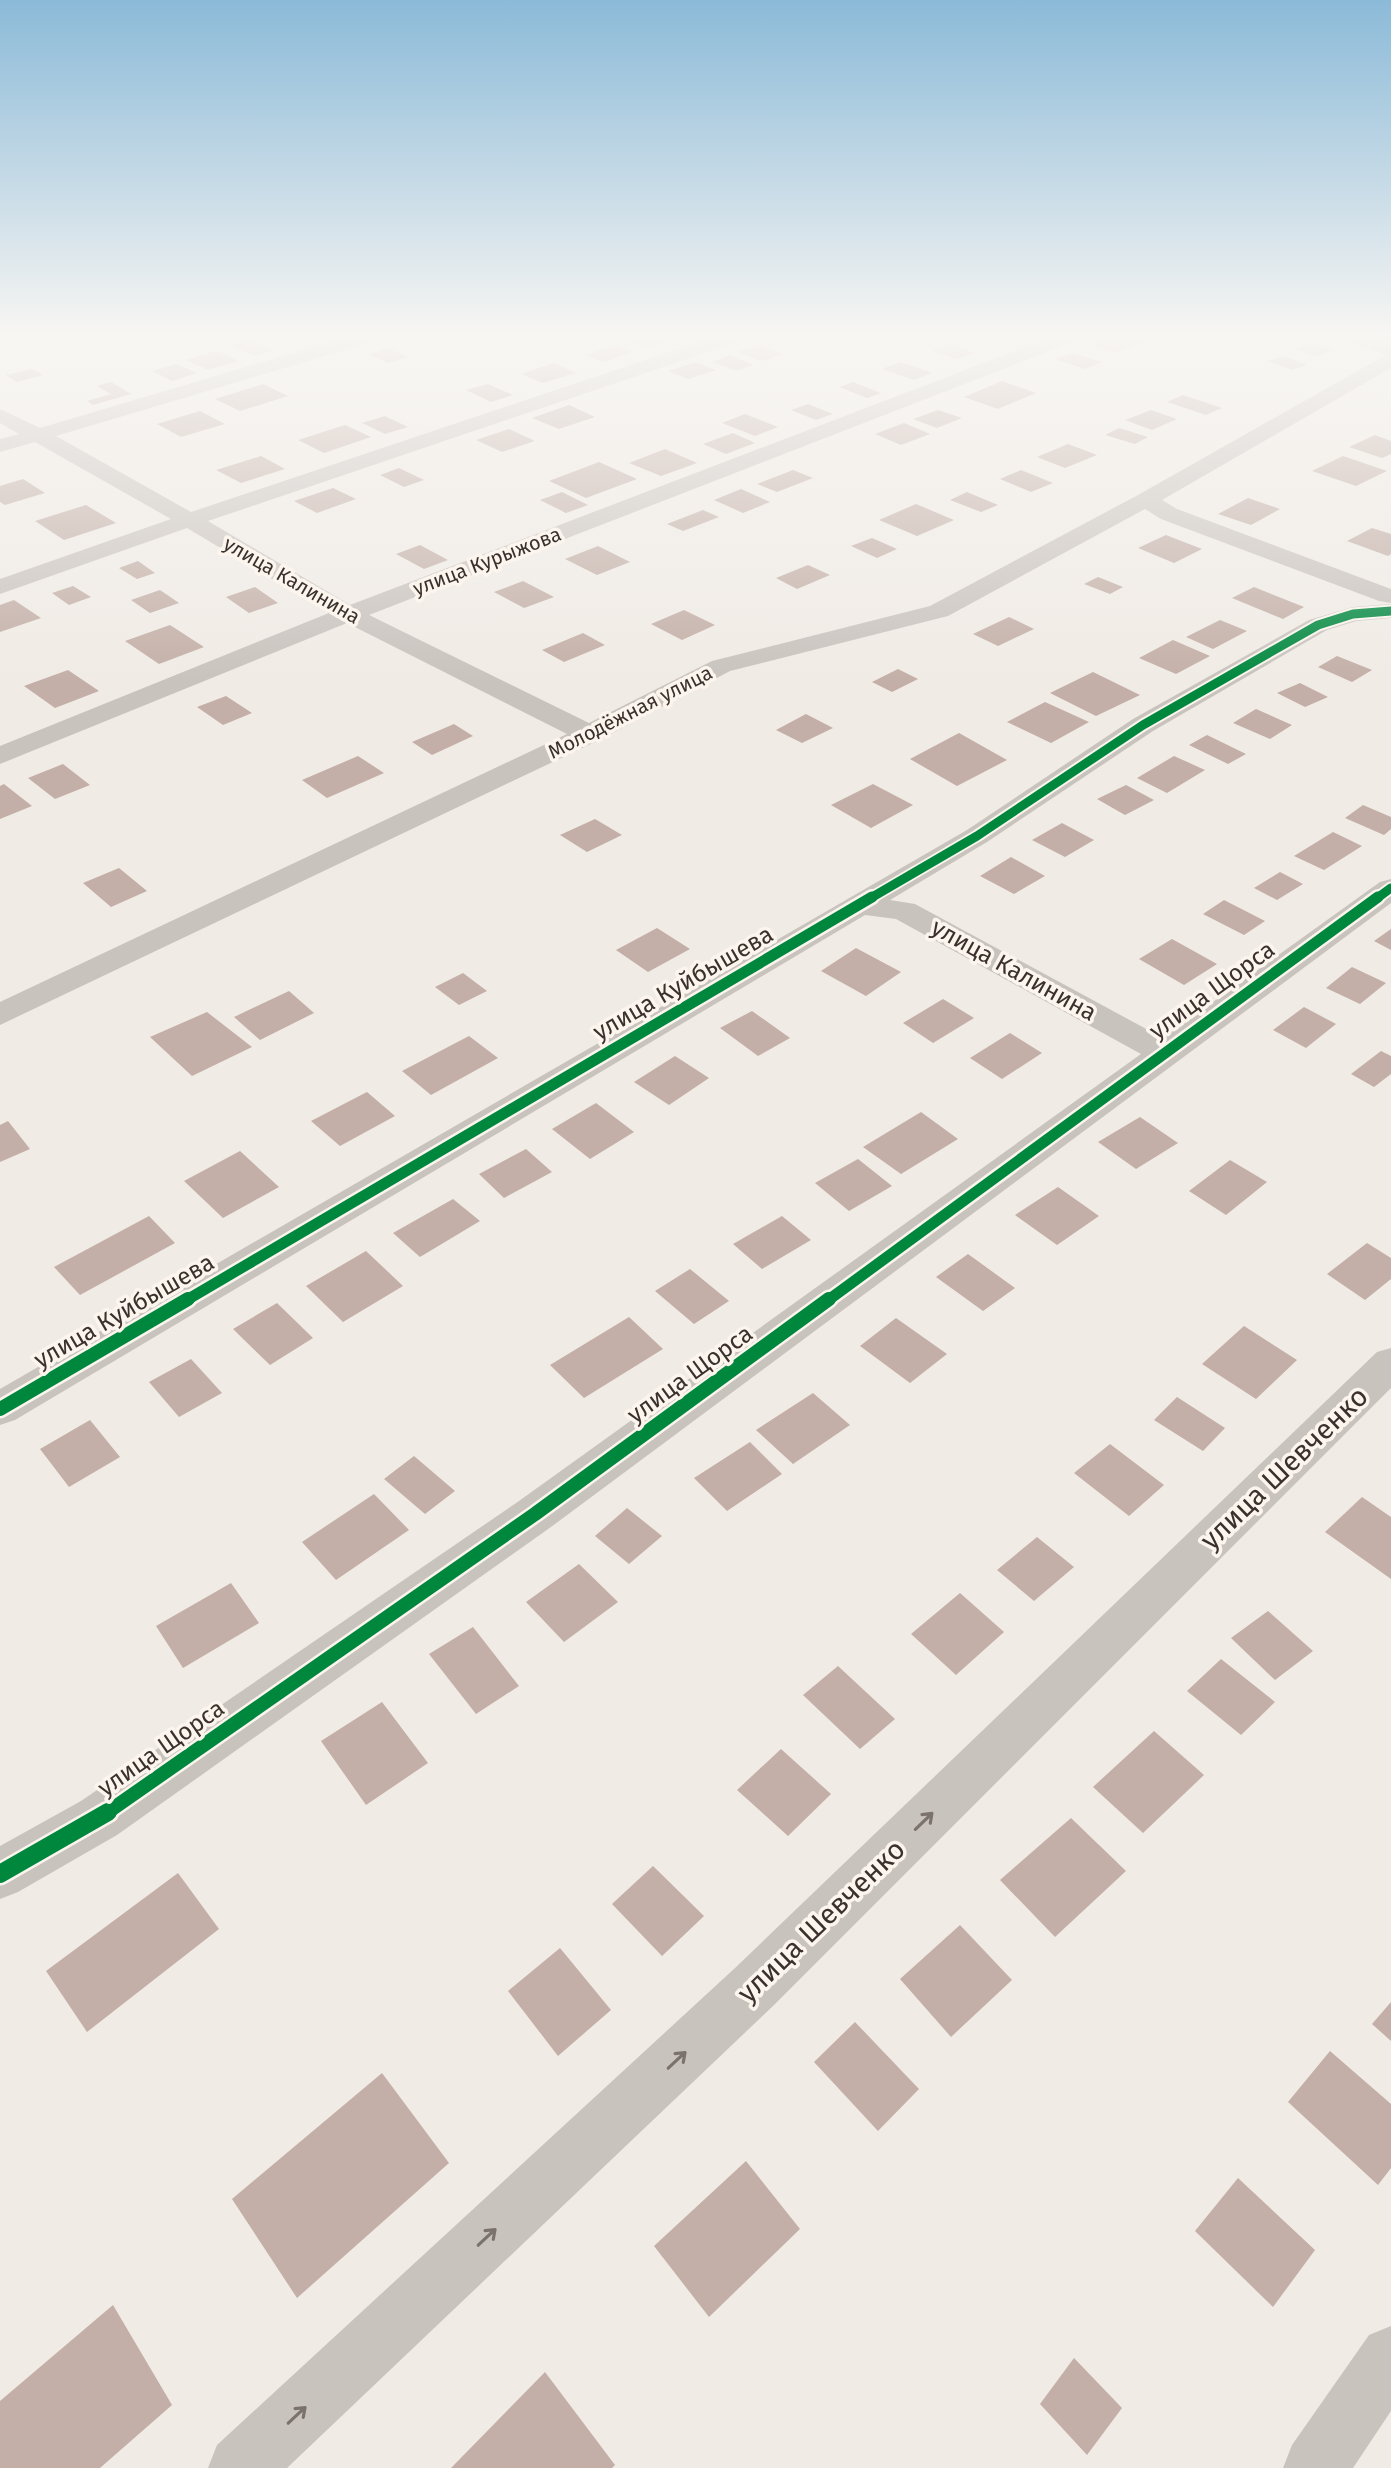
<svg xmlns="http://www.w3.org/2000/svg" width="1391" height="2468" font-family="'Fira Sans',sans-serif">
	<rect width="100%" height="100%" fill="#f0ebe5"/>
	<!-- building -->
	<path fill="#c3afa7" d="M622,338h44l5,2 -25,8z
		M1109,338h19l14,5 -27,10 -24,-8z
		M251,340l24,10 -20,6 -24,-10z
		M1314,343l19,7 -17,6 -20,-7z
		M951,344l24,9 -18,6 -25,-8z
		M615,345l18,7 -30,10 -18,-7z
		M759,345l24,9 -21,7 -25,-9z
		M388,348l20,9 -20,6 -20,-9z
		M217,351l22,10 -31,9 -22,-10z
		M1073,353l29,9 -17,7 -30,-10z
		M730,355l24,10 -18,6 -24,-9z
		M1283,356l24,9 -15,5 -24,-9z
		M696,362l20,8 -28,9 -20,-8z
		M901,362l31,11 -18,7 -32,-11z
		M554,363l22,10 -33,10 -22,-9z
		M176,364l21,9 -25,8 -20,-10z
		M32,369l11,6 -26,7 -11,-7z
		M1002,381l34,12 -38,16 -34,-12z
		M111,382l20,12 -38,11 -6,-4 24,-7 -14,-8z
		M853,382l28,11 -14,5 -28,-11z
		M263,384l25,12 -48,15 -25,-12z
		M488,384l25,11 -22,7 -25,-12z
		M1183,395l39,13 -16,7 -39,-13z
		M808,404l25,10 -17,6 -25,-10z
		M569,405l26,12 -36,12 -27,-11z
		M938,410l24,8 -25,10 -24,-9z
		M1151,410l26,9 -25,11 -27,-10z
		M200,411l25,13 -44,13 -24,-13z
		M745,414l33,13 -23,9 -33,-13z
		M385,416l23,11 -23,7 -23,-11z
		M904,423l26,11 -29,11 -26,-11z
		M345,425l26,12 -47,16 -26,-13z
		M1119,428l29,9 -13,7 -30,-9z
		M509,429l26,12 -33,11 -26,-12z
		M733,433l22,10 -29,11 -23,-10z
		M1375,435l16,6v13l-9,4 -33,-11z
		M1068,444l29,11 -32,13 -28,-11z
		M665,449l32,14 -36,13 -32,-13z
		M261,456l24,13 -44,14 -25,-13z
		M1343,456l44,15 -31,15 -44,-15z
		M599,462l38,17 -51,19 -37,-17z
		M399,468l25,12 -20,7 -24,-12z
		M793,470l20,8 -36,14 -20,-8z
		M1021,470l32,13 -22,9 -31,-13z
		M23,479l22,14 -40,12 -5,-3v-16z
		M333,488l23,11 -39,14 -23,-12z
		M741,489l29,13 -27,11 -29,-13z
		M562,492l26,13 -22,8 -26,-13z
		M967,492l31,13 -17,7 -31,-12z
		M1248,498l32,11 -29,16 -33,-11z
		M916,504l38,16 -37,16 -38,-16z
		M86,505l30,18 -52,17 -29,-19z
		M703,510l16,7 -36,14 -16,-7z
		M1372,528l19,6v20l-3,2 -41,-15z
		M1166,535l36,14 -28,14 -36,-15z
		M872,538l25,11 -20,9 -26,-12z
		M420,545l28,15 -24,9 -28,-15z
		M598,546l32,16 -33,13 -32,-16z
		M138,561l17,12 -18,6 -18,-11z
		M808,565l22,10 -33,14 -21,-11z
		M1098,577l25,10 -13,7 -26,-10z
		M523,581l31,16 -30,11 -30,-16z
		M73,586l18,11 -22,8 -17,-12z
		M255,587l23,16 -29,10 -23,-16z
		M1254,587l50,20 -21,12 -51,-21z
		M160,590l19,13 -29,10 -19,-13z
		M14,600l27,18 -41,14v-27z
		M684,610l31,15 -33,15 -31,-16z
		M1009,617l25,12 -36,17 -25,-12z
		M1220,620l27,11 -34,18 -27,-12z
		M170,625l34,22 -45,17 -34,-23z
		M583,633l22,12 -41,17 -22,-12z
		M1173,640l37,16 -34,18 -37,-16z
		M1337,656l35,14 -20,12 -34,-15z
		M898,669l20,10 -26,13 -20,-10z
		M68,670l31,21 -44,17 -31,-22z
		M1093,672l47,23 -44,21 -46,-23z
		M1300,683l28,14 -23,10 -28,-14z
		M226,696l26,17 -29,12 -26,-18z
		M1045,702l44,20 -38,21 -44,-21z
		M1256,709l36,16 -22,14 -37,-16z
		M806,714l27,14 -31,15 -26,-13z
		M454,724l19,12 -41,19 -20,-13z
		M959,733l48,27 -50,26 -47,-27z
		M1207,735l39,19 -18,10 -39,-19z
		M358,756l26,17 -57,25 -25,-18z
		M1174,756l31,14 -38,23 -30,-15z
		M63,764l27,21 -35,14 -27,-21z
		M4,784l28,22 -32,13v-33z
		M873,784l40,21 -42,23 -40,-23z
		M1126,785l28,15 -29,15 -28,-16z
		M1363,805l28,12v12l-7,6 -39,-17z
		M595,819l27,16 -35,17 -27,-17z
		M1062,823l32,17 -29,17 -33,-17z
		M1333,832l29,14 -38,24 -30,-14z
		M1011,857l34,19 -31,18 -34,-18z
		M119,868l28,23 -36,16 -28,-24z
		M1280,872l23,12 -26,16 -23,-12z
		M1224,900l41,21 -21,14 -41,-21z
		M657,928l33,21 -42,23 -32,-22z
		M1391,929v21l-17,-9z
		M1172,939l45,25 -33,21 -45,-26z
		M856,948l45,24 -35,24 -45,-25z
		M1352,967l34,16 -26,21 -34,-16z
		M463,973l24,18 -28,14 -24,-18z
		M289,991l25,22 -54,27 -26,-23z
		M943,999l31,19 -41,25 -30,-20z
		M1304,1007l32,17 -30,24 -33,-18z
		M752,1011l38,27 -32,18 -38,-28z
		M207,1012l45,35 -60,29 -42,-39z
		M1010,1033l32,20 -40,26 -32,-21z
		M469,1036l29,22 -67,37 -29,-24z
		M1381,1051l10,5v18l-17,13 -23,-13z
		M675,1056l34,22 -40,27 -35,-23z
		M367,1092l28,24 -55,30 -29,-25z
		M596,1103l38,29 -44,27 -38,-30z
		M921,1112l37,27 -57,35 -38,-27z
		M1140,1117l38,26 -42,26 -38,-27z
		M8,1121l22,28 -30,13v-37z
		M526,1149l26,23 -48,26 -25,-24z
		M240,1151l39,36 -56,31 -39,-37z
		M858,1159l34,27 -43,25 -34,-28z
		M1230,1160l37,22 -41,33 -37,-24z
		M1058,1187l41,29 -42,29 -42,-30z
		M453,1199l27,22 -60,36 -27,-24z
		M149,1216l26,27 -95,52 -26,-28z
		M782,1216l29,24 -49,29 -29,-25z
		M1367,1243l24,15v21l-26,21 -38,-26z
		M366,1251l37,35 -60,36 -37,-36z
		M968,1254l47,34 -32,23 -47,-34z
		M690,1269l39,32 -35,23 -39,-33z
		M277,1303l36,35 -43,27 -37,-36z
		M629,1317l34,32 -79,49 -34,-33z
		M896,1318l51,36 -37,29 -50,-37z
		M1244,1326l53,34 -41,39 -54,-35z
		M191,1359l31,34 -43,24 -30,-35z
		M813,1393l37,32 -57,39 -37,-34z
		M1177,1397l48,31 -22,23 -49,-31z
		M90,1420l30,37 -51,30 -29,-38z
		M750,1442l32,32 -55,37 -33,-33z
		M1110,1444l54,41 -35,31 -55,-43z
		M414,1456l41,35 -30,23 -41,-35z
		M374,1494l35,36 -73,50 -34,-38z
		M1362,1497l29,20v62l-66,-47z
		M627,1508l35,28 -33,28 -34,-28z
		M1037,1537l37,30 -40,34 -37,-31z
		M579,1564l39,38 -54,40 -38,-40z
		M231,1583l28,40 -76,45 -27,-42z
		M960,1593l44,39 -48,43 -45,-41z
		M1268,1611l45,40 -38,29 -44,-42z
		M473,1627l46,59 -43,28 -47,-60z
		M1221,1659l54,43 -34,33 -54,-44z
		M838,1666l57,53 -35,30 -57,-54z
		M382,1702l46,61 -62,42 -45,-64z
		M1154,1731l50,44 -61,58 -50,-46z
		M781,1749l50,45 -43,42 -51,-46z
		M1071,1818l55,53 -71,66 -55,-57z
		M653,1866l51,50 -42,40 -50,-52z
		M178,1873l41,56 -132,103 -41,-61z
		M960,1925l52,55 -61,57 -51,-58z
		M560,1948l51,62 -53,46 -50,-65z
		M1391,2002v39l-19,-17z
		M855,2022l64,67 -41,42 -64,-69z
		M1330,2051l61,53v64l-13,17 -90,-83z
		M382,2073l67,90 -152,135 -65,-99z
		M746,2161l54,68 -91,88 -55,-71z
		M1238,2178l77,72 -42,57 -78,-76z
		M113,2305l59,100 -72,63h-100v-67z
		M1074,2358l48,50 -35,47 -47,-51z
		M545,2372l70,93 -3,3h-161z"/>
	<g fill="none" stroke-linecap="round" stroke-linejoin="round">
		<!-- minor -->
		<path fill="#c9c3be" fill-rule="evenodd" d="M344,338h30l-2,4 -316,94 135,76 520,-174h28l-2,4 -529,179 142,84 699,-267h26l-2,4 -704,273 220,108 123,-62 218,-55 208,-111 248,-140 -38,-13 -2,-4h27l18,7v23l-229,132 15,9 214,80v14l-12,-2 -218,-82 -16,-10 -197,107 -218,55 -131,69 -599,285v-23l567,-268 -220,-111 -347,141v-18l329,-133 -142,-85 -187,66v-15l171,-60 -136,-77 -35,10v-13l19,-5 -19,-11v-14l40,19z
			M1391,604v14l-35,3 -29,9 -174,101 -166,111 -97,58 25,4 248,134 217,-156 11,-3v24l-840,624 -434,308 -99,57 -18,7v-53l81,-45 438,-300 622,-447 -245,-135 -31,-4 -850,505 -15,5v-36l967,-559 166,-111 107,-60 69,-39 44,-13z
			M1391,1348v40l-618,618 -486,462h-79l9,-23 518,-477 642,-616z
			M1391,2326v85l-38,57h-70l9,-23 77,-110z"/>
		<!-- cycleway-far3 casing -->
		<g stroke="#fbf5ee" stroke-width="13">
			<path id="cycleway-far3" d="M869,899l108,-63 166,-111 175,-100 35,-11 38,-3
				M1376,899l15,-11"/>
		</g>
		<!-- cycleway-far2 casing -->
		<g stroke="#fbf5ee" stroke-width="16">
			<path id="cycleway-far2" d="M185,1301l687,-404
				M827,1301l551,-404"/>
		</g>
		<!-- cycleway-far1 casing -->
		<g stroke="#fbf5ee" stroke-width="19">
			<path id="cycleway-far1" d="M0,1409l188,-110
				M105,1814l430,-300 294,-215"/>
		</g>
		<!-- cycleway casing -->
		<g stroke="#fbf5ee" stroke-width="23">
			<path id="cycleway" d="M0,1874l108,-62"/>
		</g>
		<!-- cycleway-far3 -->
		<use href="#cycleway-far3" stroke="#00873e" stroke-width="9"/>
		<!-- cycleway-far2 -->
		<use href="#cycleway-far2" stroke="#00873e" stroke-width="11"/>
		<!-- cycleway-far1 -->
		<use href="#cycleway-far1" stroke="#00873e" stroke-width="14"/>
		<!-- cycleway -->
		<use href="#cycleway" stroke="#00873e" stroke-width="18"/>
	</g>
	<!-- one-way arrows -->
	<defs><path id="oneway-shaft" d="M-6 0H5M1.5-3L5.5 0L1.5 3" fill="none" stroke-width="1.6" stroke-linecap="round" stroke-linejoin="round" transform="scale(2)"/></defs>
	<g stroke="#7b726d">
		<use href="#oneway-shaft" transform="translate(924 1821) rotate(-44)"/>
		<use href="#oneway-shaft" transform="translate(677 2060) rotate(-43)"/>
		<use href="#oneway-shaft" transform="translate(487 2237) rotate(-43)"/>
		<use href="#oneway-shaft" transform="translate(297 2415) rotate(-43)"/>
	</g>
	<!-- sky -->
	<linearGradient id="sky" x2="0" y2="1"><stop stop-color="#8bbad8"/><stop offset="0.49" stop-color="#f8f6f3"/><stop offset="1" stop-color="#f8f6f3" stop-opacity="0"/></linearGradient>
	<rect width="1391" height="684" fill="url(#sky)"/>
	<g text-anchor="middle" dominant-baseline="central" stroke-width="7" stroke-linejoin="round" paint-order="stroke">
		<!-- far-street labels -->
		<g font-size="20" fill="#3b302b" stroke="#fbf5ee">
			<text transform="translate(487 561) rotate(-21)">улица Курыжова</text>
			<text transform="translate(292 580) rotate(30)">улица Калинина</text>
			<text transform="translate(630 712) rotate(-27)">Молодёжная улица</text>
		</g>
		<!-- street labels -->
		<g font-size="24" fill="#3b302b" stroke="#fbf5ee">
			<text transform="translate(1014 970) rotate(29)">улица Калинина</text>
			<text transform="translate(683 983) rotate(-30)">улица Куйбышева</text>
			<text transform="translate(1212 990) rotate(-36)">улица Щорса</text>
			<text transform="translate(124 1311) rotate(-30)">улица Куйбышева</text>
			<text transform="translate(690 1374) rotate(-36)">улица Щорса</text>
			<text transform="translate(161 1748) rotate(-35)">улица Щорса</text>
		</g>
		<!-- near-street labels -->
		<g font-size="28" fill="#3b302b" stroke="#fbf5ee">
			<text transform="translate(1284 1468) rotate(-44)">улица Шевченко</text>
			<text transform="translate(821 1921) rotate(-44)">улица Шевченко</text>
		</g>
	</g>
</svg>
